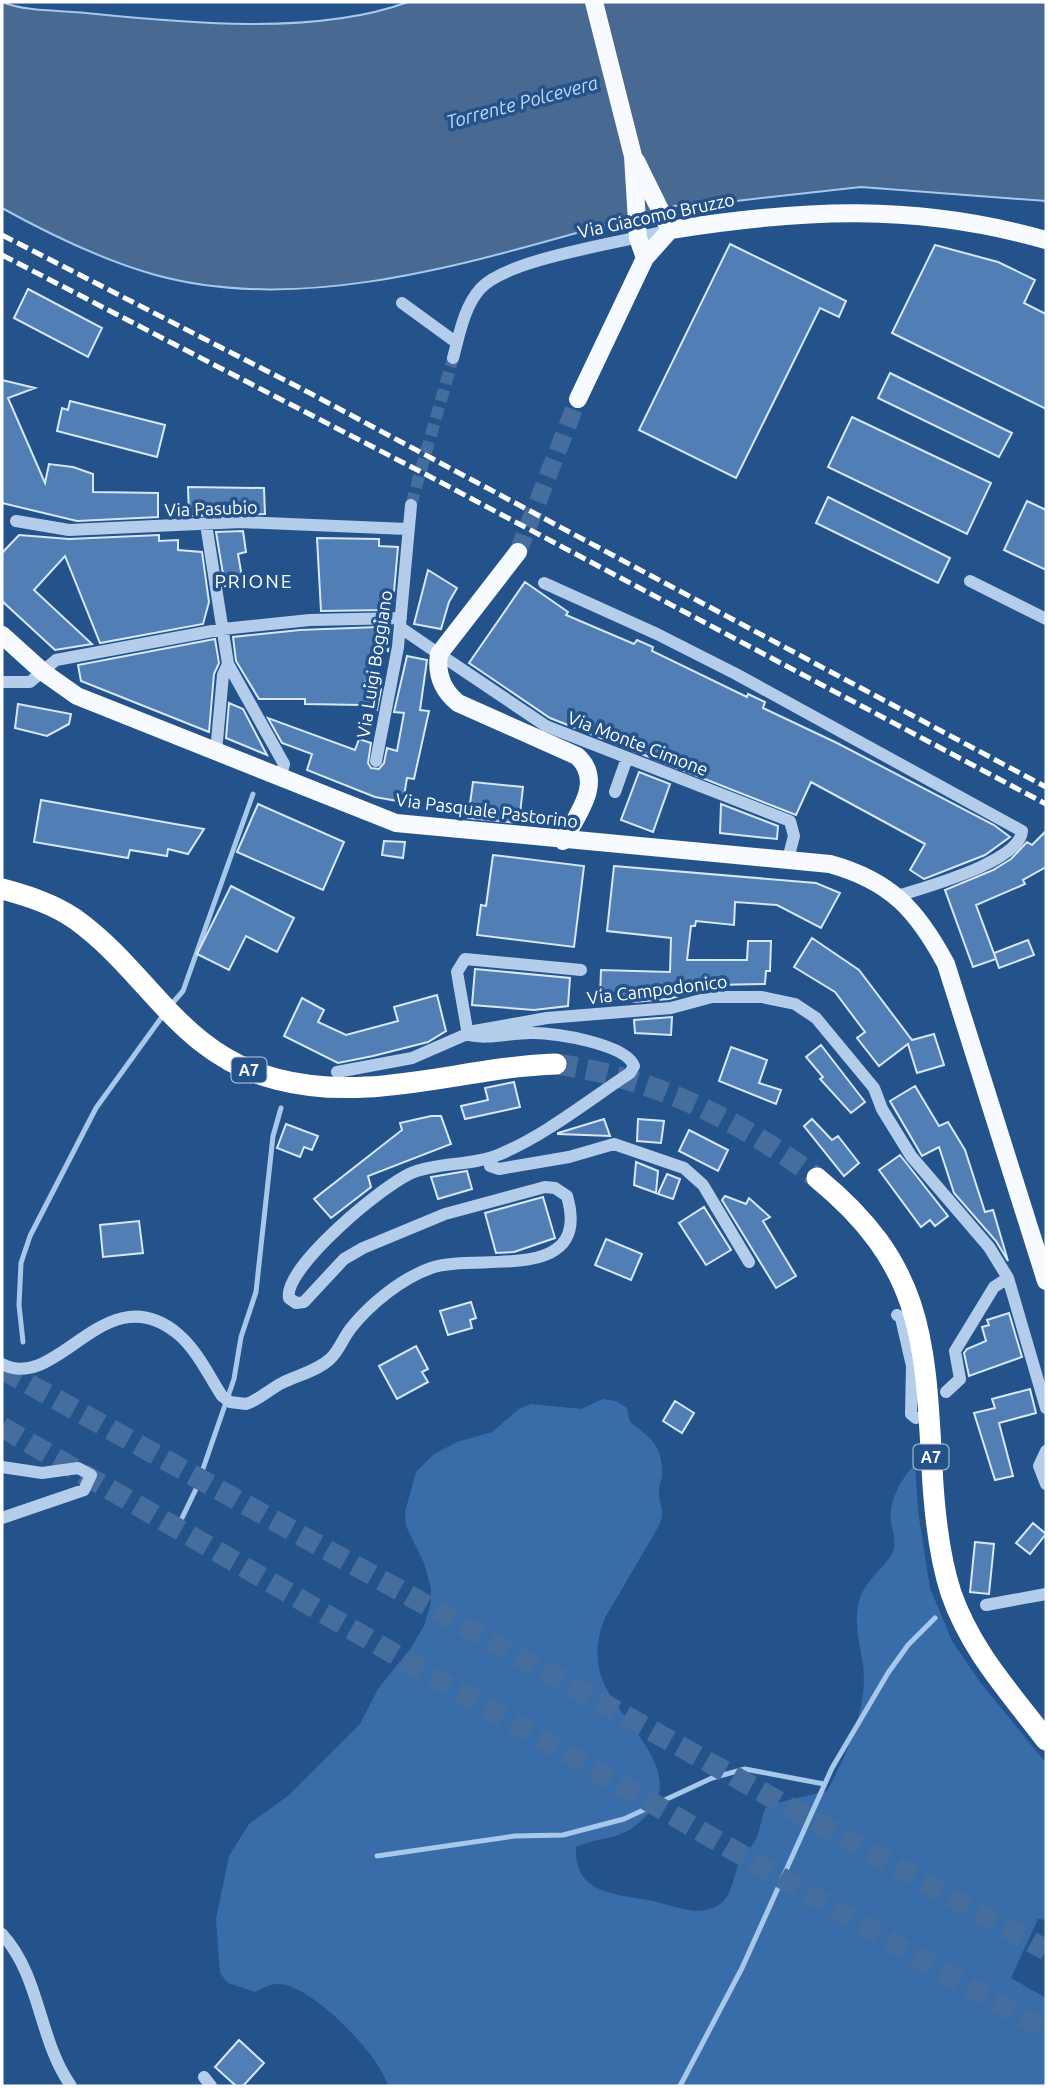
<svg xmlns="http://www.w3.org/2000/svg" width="1048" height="2088" font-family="Ubuntu,sans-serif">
	<rect width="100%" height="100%" fill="#24538c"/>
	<!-- green -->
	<path fill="#396da9" d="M603,1399l13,2 11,7 3,14c20,15 33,24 32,53 0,6 -4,11 -3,17 0,14 6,15 1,32l-54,92c-8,17 -11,38 -6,57 15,52 105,104 31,156 -17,11 -37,9 -55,18 -3,48 42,47 77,54 21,4 46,18 67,3 13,-9 13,-29 20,-43 5,-8 12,-14 16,-22 6,-12 4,-23 12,-34l59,-14c18,-33 36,-72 37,-111 0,-28 -12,-50 -5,-79 7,-24 31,-36 35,-53 2,-9 -2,-18 -3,-27 -2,-21 10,-42 24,-57l3,47 12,77 22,53 28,41 66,81v157l-8,-1 -27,59 35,20v88h-658c-9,-32 -70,-93 -102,-101 -12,-3 -20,1 -31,7l-27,-9 -8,-10 -4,-54 13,-63 20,-32 40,-29 71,-71 18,-35 32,-40 14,-23 7,-24v-14l-7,-25 -18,-37 -1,-14 11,-40 18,-18 23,-12 35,-10 27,-23 12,-5 50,5z"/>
	<!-- water -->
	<path fill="#486992" stroke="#a7c8eb" stroke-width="2" d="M2,2c25,10 57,8 84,11 97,10 230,23 322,-11h638v199l-185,-14 -125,14 -49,2c-165,41 -364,120 -535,71 -52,-15 -103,-40 -150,-66z"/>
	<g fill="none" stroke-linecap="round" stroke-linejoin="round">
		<!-- stream -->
		<path stroke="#a7c8eb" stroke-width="5" d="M170,1006l13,-15 70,-197
			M23,1342l-4,-37 2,-42 9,-27 66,-128 68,-94
			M182,1518l14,-29 38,-110 7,-42 15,-45 17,-156 8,-28
			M377,1856l138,-20 48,-1 61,-16 88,-41 33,-9 79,15
			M680,2086l62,-118 90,-200 56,-95 20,-28 27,-27"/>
	</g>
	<!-- building -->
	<path fill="#517fb5" stroke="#d7e7f8" stroke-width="2" d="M730,244l116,57 -7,16 -19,-9 -84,170 -97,-48z
		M935,245l63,17 37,18 -11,23 22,11v95l-154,-76z
		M28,289l74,39 -14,29 -74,-39z
		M890,373l122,60 -13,24 -121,-59z
		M2,380l33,8 -27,10 37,85 4,-19 24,3 20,7v18l65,1v24l-81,4 -75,-18z
		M70,401l95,24 -8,32 -100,-26 5,-23 6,2z
		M852,417l139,66 -24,51 -139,-67z
		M188,487l76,1 1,26 -76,2z
		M828,497l122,61 -12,25 -122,-60z
		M1027,501l19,9v60l-42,-20z
		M243,531l3,21 -8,2 5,29 -18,3 -9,-54z
		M19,535l50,4 90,-4v6l19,-1v10l24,2 7,50 -6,22 -103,19 -35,-87 -31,34 58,54 -37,6 -53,-49v-48z
		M317,538l62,1v7l19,1 -5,56 -9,2 -2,5 -61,1z
		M428,570l29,18 -8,14 -8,27 -27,-5z
		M525,582l43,30 -2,3 68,29 3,-4 16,7 -1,4 95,46 1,-3 17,8 -2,6 74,35 157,82 16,12 -25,18 -61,24 -14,-9 15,-26 -114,-62 -15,33 -246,-97 -81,-55z
		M378,627l12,6 -2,18 -10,-4 -14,39 17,3 -4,21 -16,-2v-3l-56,-1v-5h-46l-23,-38 -3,-24 67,-7z
		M215,639l4,24 -5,11 -5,58 -128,-51 -3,-16z
		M407,656l20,4 -7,50 9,1 -15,68 -7,-1 -4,24 -28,-5 -68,-27 5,-16 -30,-11 -14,-25 87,32 4,-11 12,4 -3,20 3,5 8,1 5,-6 3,-15 10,3 7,-38 -10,-1z
		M229,703l14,6 24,46 -41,-17z
		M18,704l53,10 -2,10 -22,12 -32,-8z
		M639,772l31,12 -17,48 -32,-12z
		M473,782l50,5 -4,36 -51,-5z
		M41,800l134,24 29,5 -16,25 -20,-5 -1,7 -37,-6 -2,8 -94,-16z
		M258,804l86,38 -21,48 -86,-38z
		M721,804l57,22 -1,13 -57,-6z
		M1046,831v36l-23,13 2,4 -49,21 20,54 -23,8 -28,-77 48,-20 18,-11 16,-17 5,3z
		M384,841l21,1 -2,16 -21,-3z
		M493,855l91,11 -10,81 -97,-12 4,-30 5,1z
		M614,866l202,17 24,10 -19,35 -44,-23 -42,-3 -1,23 -38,-4 -1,5h-4l-4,34h60l1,-19h23l-1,30h-4l-1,13 -53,1v2l-20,1v4l-23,7 -36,3 -1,-3 -32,-1 1,-28 69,2 1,-34 -64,-7z
		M231,886l63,32 -17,34 -31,-16 -17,34 -32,-16z
		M812,938l47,32 53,70 22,-6 10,31 -27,8 -9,-29 -29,22 -22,-28 8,-6 -30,-40 -41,-25z
		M1028,940l6,15 -35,13 -5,-15z
		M475,969l95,9 -2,28 -34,4 -62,-5z
		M437,995l9,36 -18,11 -55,14 -35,7 -54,-27 18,-38 22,12 -6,12 28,13 52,-14 -4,-14z
		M672,1017l-1,18 -36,-2 -1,-13z
		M821,1045l44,57 -14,11 -31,-34 3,-2 -17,-20z
		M731,1047l36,13 -8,23 22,7 -5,14 -57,-23z
		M514,1082l6,25 -55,12 -4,-13 27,-6 -3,-12z
		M915,1086l24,40 9,-4 17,28 20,62 8,-2 15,51 -12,-20 -42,-48 -15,-46 -17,9 -32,-55z
		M431,1116h10l10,28 -83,32 3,11 -40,31 -17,-19 88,-69 -2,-7z
		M604,1119l6,17 -52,-2v-1z
		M638,1119l26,2 -3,22 -24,-2z
		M812,1119l20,21 6,-4 21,27 -15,13 -40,-50z
		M286,1124l32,12 -6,14 -8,-3 -4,10 -23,-9z
		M689,1130l39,20 -10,21 -39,-20z
		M900,1155l48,61 -13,10 -5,-6 -9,7 -42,-57z
		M636,1162l22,9 -2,22 -22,-8z
		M467,1171l5,18 -34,10 -7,-22z
		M667,1174l13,5 -7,20 -15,-5z
		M725,1196l21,8 3,-6 21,19 -7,4 33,55 -20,12 -54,-88z
		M543,1197l12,41 -41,14 -18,1 -11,-40z
		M704,1207l27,43 -25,15 -27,-42z
		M139,1221l4,32 -40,4 -3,-32z
		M606,1239l36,15 -11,26 -36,-15z
		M471,1302l5,16 -6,2 2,8 -24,7 -8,-24z
		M1009,1313l13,44 -53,19 -5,-23 3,-4 19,-8 -4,-14 7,-2 -2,-5z
		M416,1346l12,23 -6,3 6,10 -31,17 -18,-33z
		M1030,1389l6,24 -37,10 14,53 -18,4 -21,-67 21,-5 -3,-9z
		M675,1401l19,12 -12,20 -19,-12z
		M1033,1523l13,11 -16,20 -14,-11z
		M975,1542l19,2 -5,50 -19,-2z
		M239,2040l25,23 -21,23h-7l-21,-19z"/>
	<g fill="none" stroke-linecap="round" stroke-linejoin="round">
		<!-- minor-tunnel -->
		<path stroke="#456d9d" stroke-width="12" stroke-dasharray="12 6" stroke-linecap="butt" d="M411,505l42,-147"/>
		<!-- major-tunnel -->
		<path stroke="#456d9d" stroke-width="18" stroke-dasharray="18 9" stroke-linecap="butt" d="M518,552l60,-153"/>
		<!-- highway-tunnel -->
		<path stroke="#456d9d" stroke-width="21" stroke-dasharray="21 10" stroke-linecap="butt" d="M556,1064c98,14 182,55 261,114
			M2,1369l1044,581
			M2,1427l1044,604"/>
		<!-- minor -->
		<path stroke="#b3cdeb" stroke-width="12" d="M402,303l55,40
			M453,358c6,-22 11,-52 28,-70 28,-30 145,-46 189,-58
			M16,521l53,9 172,-8 166,7
			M206,524l22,140 56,100 -4,14
			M970,581l76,38
			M544,583l113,51 79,40 286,157c-2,31 -97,56 -124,65
			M401,628l38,26
			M448,660l98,66 244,95 4,15 -6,23
			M2,682h28l26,-22 167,-31 87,-9 91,-2
			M216,752l7,-77 5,-11
			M376,761l22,-114 13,-142
			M615,792l12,-34
			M468,1035l-11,-63 8,-13 116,11
			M337,1072l75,-14 62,-27 73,-13 124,-10 41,-11h50l33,7 21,14 58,70 8,21 29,47 78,91 19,31
			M493,1157l-3,9 9,3 70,-12 45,-13 70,24 19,17 46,77
			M897,1315l4,3 11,48 -1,48 5,4
			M2,1364c56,30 103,-91 176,-30 19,16 31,42 44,62l8,6 16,2c13,-4 24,-15 36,-21 16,-8 35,-12 48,-24 9,-8 13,-21 21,-31 19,-24 51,-50 80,-60 45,-16 162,18 136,-72l-12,-8 -10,-1 -100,27 -82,34 -19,11 -40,43 -8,1 -7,-5c-6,-30 97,-116 125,-126 26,-10 57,-6 84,-17 45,-18 91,-55 132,-82l4,-7c-8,-22 -78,-33 -100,-33 -21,-1 -45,7 -66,2
			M946,1392l14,-13 -5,-28 39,-64 14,-9 38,130
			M1046,1451l-7,15 7,18
			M2,1467l40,6 36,-5 13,7 -7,15 -82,28
			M986,1605l60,-11
			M2,1934c39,43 36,105 69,152
			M204,2077l7,9"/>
		<!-- major -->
		<path stroke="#f7fafe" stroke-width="18" d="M594,2l39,154 5,82 7,20
			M636,161l34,69
			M670,230c132,-21 246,-27 376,10
			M578,399l67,-141 25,-28
			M518,552l-79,102c-3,20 3,36 19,49l119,53c28,25 0,59 -14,85
			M2,635l41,37 34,24 319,127 434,41c61,17 87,46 116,100l100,317"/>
		<!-- highway -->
		<path stroke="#fff" stroke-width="21" d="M2,889c26,7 51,15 73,30 75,54 104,135 201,160 94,25 186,-12 280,-15
			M817,1178c106,87 108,160 115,289 2,42 6,86 19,126 20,58 59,99 95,147"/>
		<!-- rail -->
		<path stroke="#fff" stroke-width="5" stroke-dasharray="12 5" stroke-linecap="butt" d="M2,235l302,155 742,397
			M2,255l425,220 619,329"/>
	</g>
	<g text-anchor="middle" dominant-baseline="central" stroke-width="7" stroke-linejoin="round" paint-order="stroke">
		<!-- shield labels -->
		<g fill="#24538c" stroke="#bdcbdc" stroke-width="2">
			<rect x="231.5" y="1057.5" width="35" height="25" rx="5"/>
			<rect x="913.5" y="1444.5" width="35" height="25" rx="5"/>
		</g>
		<g font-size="16" font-weight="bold" fill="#fff">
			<text x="249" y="1070">A7</text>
			<text x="931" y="1457">A7</text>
		</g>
		<!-- street labels -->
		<g font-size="18" fill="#fff" stroke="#24538c">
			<text transform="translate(656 215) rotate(-12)">Via Giacomo Bruzzo</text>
			<text transform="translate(211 508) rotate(-2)">Via Pasubio</text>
			<text transform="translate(374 664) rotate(-81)">Via Luigi Boggiano</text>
			<text transform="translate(638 743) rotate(21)">Via Monte Cimone</text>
			<text transform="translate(487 810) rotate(7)">Via Pasquale Pastorino</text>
			<text transform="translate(657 989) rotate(-7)">Via Campodonico</text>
		</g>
		<!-- water labels -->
		<g font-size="19" font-style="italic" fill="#bfd7f2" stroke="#24538c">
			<text transform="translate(522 102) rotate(-15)">Torrente Polcevera</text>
		</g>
		<!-- neighbourhood labels -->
		<g font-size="19" letter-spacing="2" fill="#fff" stroke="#24538c">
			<text x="254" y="581">PRIONE</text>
		</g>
	</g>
	<!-- border -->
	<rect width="1048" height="2088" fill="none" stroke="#ffffff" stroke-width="7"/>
</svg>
